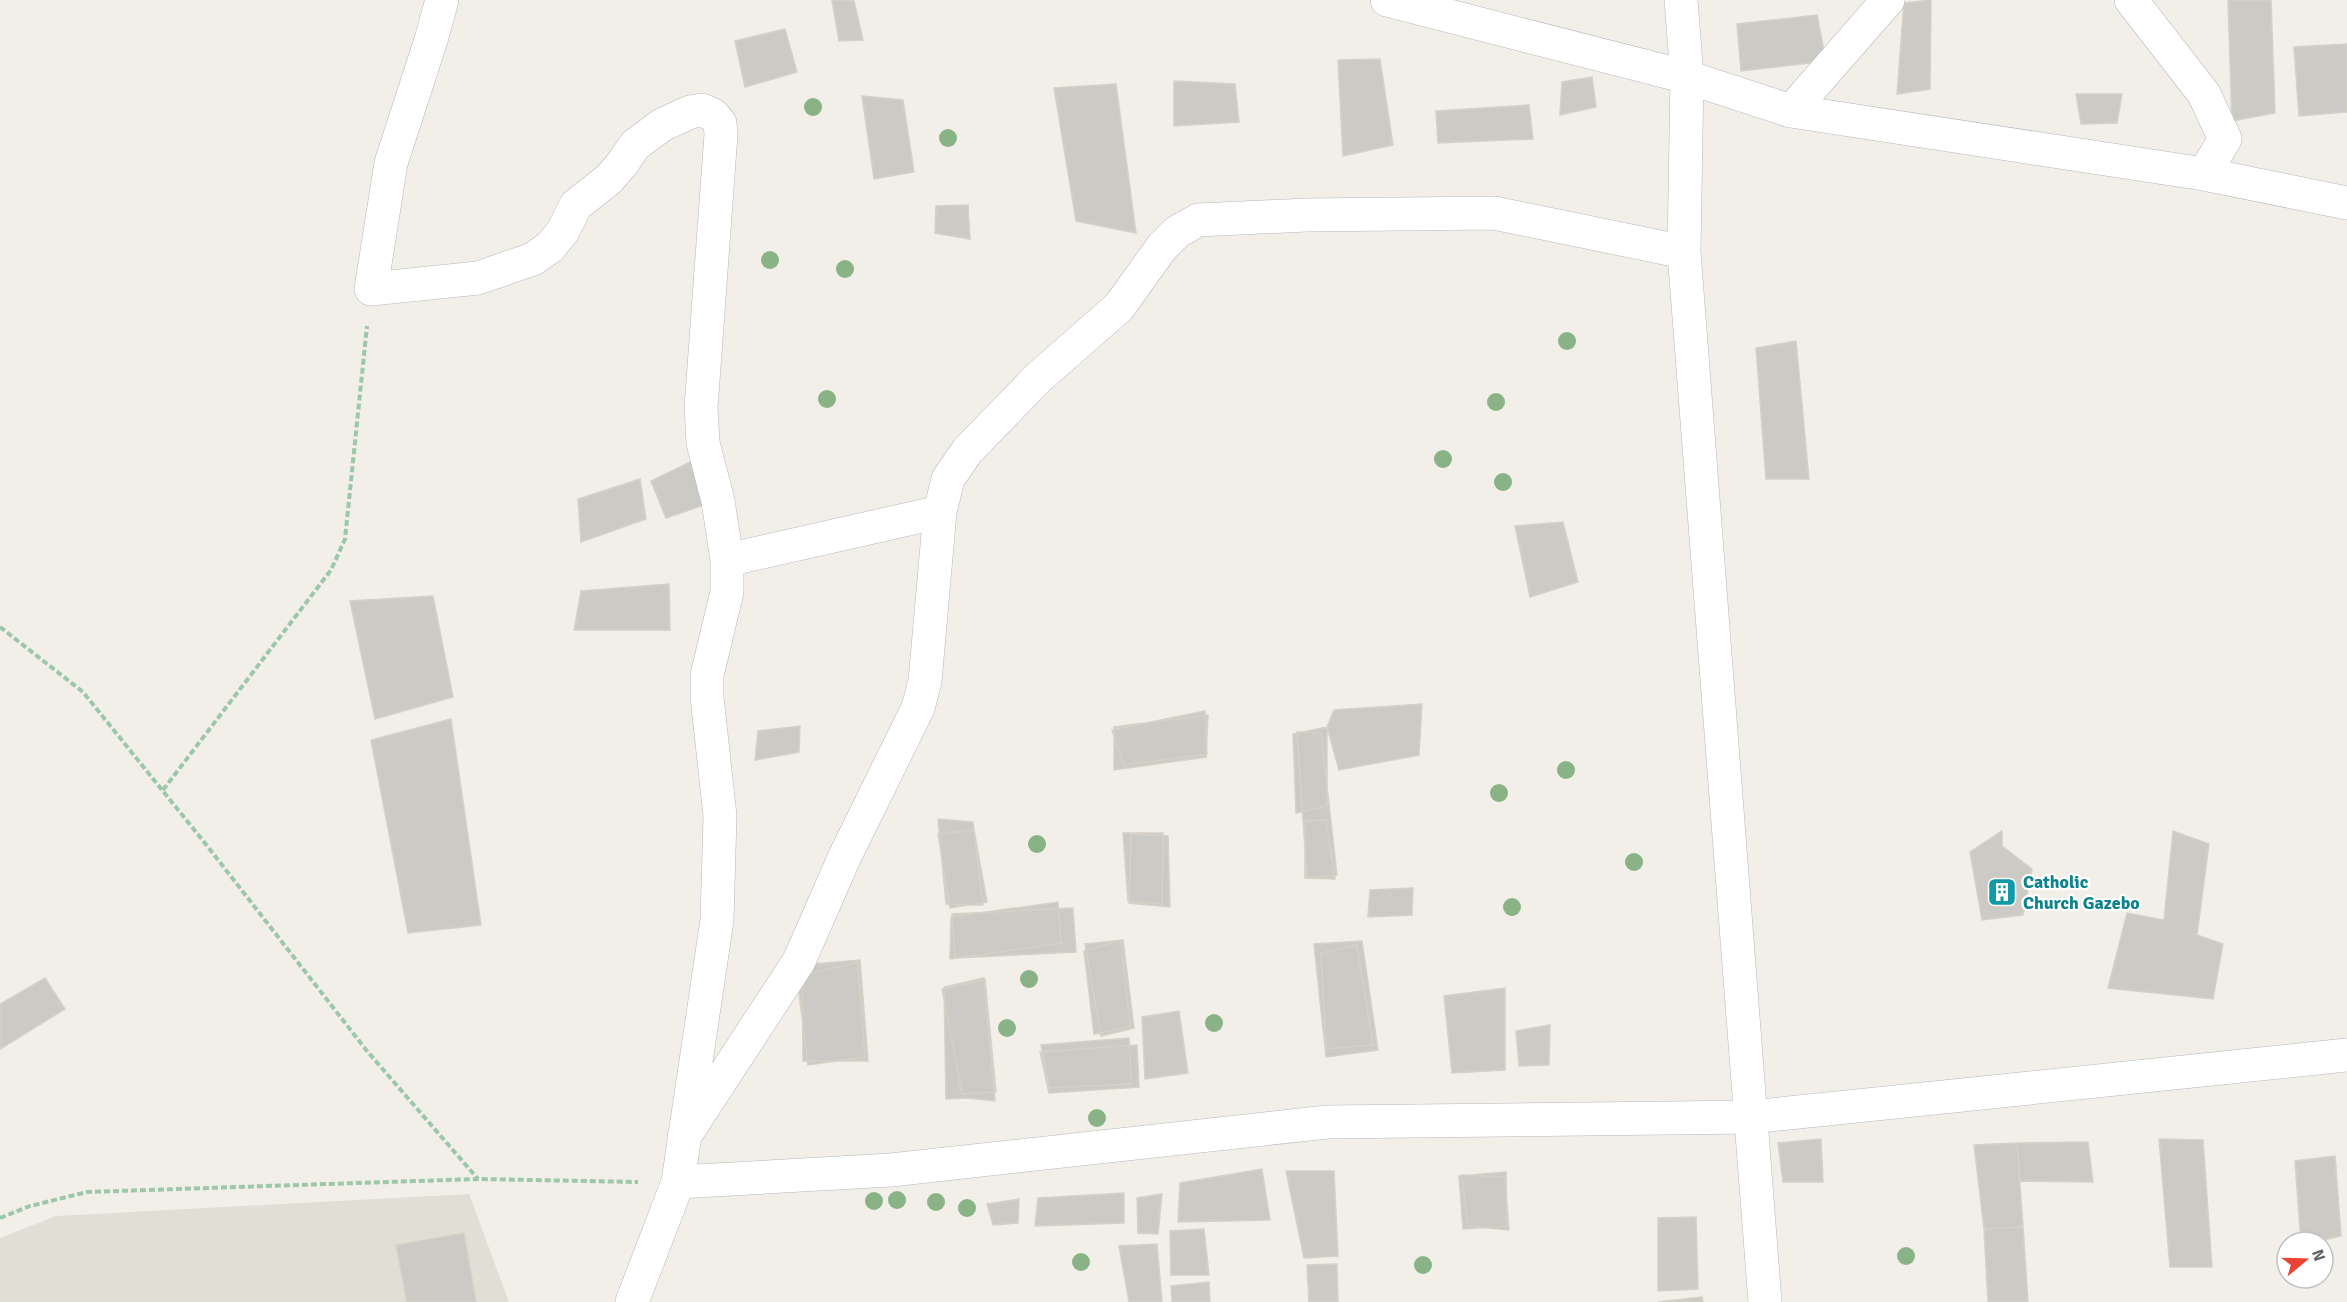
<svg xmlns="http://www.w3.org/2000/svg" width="2347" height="1302" font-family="Signika,sans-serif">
	<rect width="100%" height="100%" fill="#f1efe8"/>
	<!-- education -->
	<path fill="#e1ded6" d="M469,1194l40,108h-509v-64l56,-22z"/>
	<!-- building -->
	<path fill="#cccac5" stroke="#d6d1c6" stroke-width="1.5" d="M832,0l22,1 9,39 -24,1z
		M1931,0l-1,89 -33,5 7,-91z
		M2228,0h43l4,113 -43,8z
		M1817,15l9,46 -85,10 -4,-47z
		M785,29l12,43 -52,15 -10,-46z
		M2347,44v68l-48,4 -5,-69z
		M1380,59l13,86 -50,11 -5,-96z
		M1592,77l4,30 -36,8 2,-33z
		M1174,81l61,3 4,38 -65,4z
		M1116,84l20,149 -60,-12 -22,-133z
		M2076,94h46l-5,29 -36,1z
		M862,96l41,4 11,72 -40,7z
		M1529,105l4,34 -95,4 -2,-32z
		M968,205l2,34 -35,-6 1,-27z
		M1796,341l13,138h-43l-10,-131z
		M696,459l8,46 -38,13 -15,-37z
		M640,479l6,40 -65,23 -3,-43z
		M1563,522l15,60 -48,15 -15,-71z
		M669,584l1,46h-96l7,-39z
		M433,596l20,101 -78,22 -25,-118z
		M1422,704l-3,51 -80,15 -12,-43 7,-17z
		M1205,711l2,43 -83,11 -12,-35z
		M1208,715l-2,42 -92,13v-43z
		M451,719l30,206 -73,8 -37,-193z
		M800,726l-1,26 -44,8 3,-29z
		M1327,727v79l-31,7 -3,-79z
		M1297,732l24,1 16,142 -30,3z
		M938,819l35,3 10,83 -37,-1z
		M1326,820l9,59 -30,-1v-57z
		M974,830l13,72 -37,6 -12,-74z
		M2002,831v15l30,23 -9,46 -41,5 -12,-68z
		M2173,831l36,13 -12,91 26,9 -10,55 -105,-11 19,-75 37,7z
		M1123,833h40l-1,71 -34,-3z
		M1131,834l37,2 2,71 -41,-4z
		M1413,888l-1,27 -44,2 2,-27z
		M1058,902l3,41 -111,16 1,-42z
		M1073,908l3,44 -121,6 -3,-44z
		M1121,940l9,87 -36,7 -10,-83z
		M1123,940l11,88 -33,8 -16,-92z
		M1362,941l16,109 -52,7 -12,-113z
		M1357,945l16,100 -47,4 -5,-96z
		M860,960l8,101h-65l-1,-96z
		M858,962l7,95 -57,8 -11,-88z
		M45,978l20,31 -65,40v-45z
		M984,978l11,123 -28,-3 -21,1 -2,-112z
		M985,980l11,112 -34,2 -20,-105z
		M1505,988v82l-53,3 -8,-77z
		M1179,1011l9,62 -43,6 -3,-62z
		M1550,1025l-1,40 -30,1 -3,-35z
		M1129,1038l2,46 -82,4 -8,-43z
		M1137,1045l2,42 -90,6 -9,-41z
		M1821,1139l2,43h-40l-5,-39z
		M2159,1139l44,1 9,127h-42z
		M2088,1142l5,40 -73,-1 -3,-38z
		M2017,1143l6,84 -39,2 -10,-84z
		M2335,1156l6,80 -25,6h-15l-6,-81z
		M1262,1169l8,51 -92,2 2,-39z
		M1286,1171h48l4,85 -34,2z
		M1506,1172l1,54 -44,3 -4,-53z
		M1462,1175l43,2 4,53 -41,-4z
		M1124,1193v30l-89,3 3,-28z
		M1162,1194l-4,40 -20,-1 -1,-35z
		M1019,1199l-1,24 -25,2 -6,-21z
		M1696,1217l2,72 -40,2v-73z
		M2023,1227l5,75h-40l-4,-73z
		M1204,1229l5,46h-38l-1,-44z
		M464,1233l12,69h-69l-11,-57z
		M1157,1244l5,58h-33l-10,-56z
		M1337,1264l1,38h-29l-2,-37z
		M1209,1282l1,20h-38l-1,-16z
		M1702,1297l1,5h-45z"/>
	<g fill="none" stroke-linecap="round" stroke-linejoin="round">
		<!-- minor casing -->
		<g stroke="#b5b8bc" stroke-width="34">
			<path id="minor" d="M442,0l-11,40 -40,123 -20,126 107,-11 55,-19 17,-12 13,-16 13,-26 32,-25 14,-16 13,-19 27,-20 28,-13 12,-2 11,5 7,8 1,11 -20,274 2,35 15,58 9,59
				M1387,0l300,77 104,34 413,63 143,29
				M1681,0l6,77 -3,175 81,1050
				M2131,0l73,94 21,45 -21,35
				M1791,111l97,-111
				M684,1137l115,-176 46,-105 73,-148 7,-27 15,-169 8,-33 20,-29 70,-72 81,-71 43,-60 15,-15 21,-12 109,-5 187,-2 190,39
				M678,1182l213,-12 436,-48 424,-5 596,-62
				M632,1302l46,-120 39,-262 3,-104 -13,-119v-22l20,-83v-32l213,-48"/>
		</g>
		<!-- path -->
		<path stroke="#9cc7a9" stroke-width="4" stroke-dasharray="6 3" stroke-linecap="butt" d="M0,627l83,65 125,155 159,204 111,128
			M163,790l168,-220 14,-31 22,-213
			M0,1218l30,-12 57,-14 391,-13 160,3"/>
		<!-- minor -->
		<use href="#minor" stroke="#fff" stroke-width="33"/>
	</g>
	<!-- trees -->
	<g fill="#89b387">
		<circle cx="813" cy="107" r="9"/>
		<circle cx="948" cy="138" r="9"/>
		<circle cx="770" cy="260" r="9"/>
		<circle cx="845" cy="269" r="9"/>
		<circle cx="1567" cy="341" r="9"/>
		<circle cx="827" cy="399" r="9"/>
		<circle cx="1496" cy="402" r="9"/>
		<circle cx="1443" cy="459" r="9"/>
		<circle cx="1503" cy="482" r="9"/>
		<circle cx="1566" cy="770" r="9"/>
		<circle cx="1499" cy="793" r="9"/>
		<circle cx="1037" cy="844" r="9"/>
		<circle cx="1634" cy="862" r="9"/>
		<circle cx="1512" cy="907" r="9"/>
		<circle cx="1029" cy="979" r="9"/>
		<circle cx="1214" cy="1023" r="9"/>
		<circle cx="1007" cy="1028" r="9"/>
		<circle cx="1097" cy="1118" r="9"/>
		<circle cx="897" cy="1200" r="9"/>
		<circle cx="874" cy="1201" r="9"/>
		<circle cx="936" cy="1202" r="9"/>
		<circle cx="967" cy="1208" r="9"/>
		<circle cx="1906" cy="1256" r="9"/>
		<circle cx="1081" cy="1262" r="9"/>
		<circle cx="1423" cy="1265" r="9"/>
	</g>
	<!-- icons -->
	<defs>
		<g id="building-square" transform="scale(1.5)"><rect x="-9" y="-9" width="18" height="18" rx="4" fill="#0f9aa8" stroke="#fff"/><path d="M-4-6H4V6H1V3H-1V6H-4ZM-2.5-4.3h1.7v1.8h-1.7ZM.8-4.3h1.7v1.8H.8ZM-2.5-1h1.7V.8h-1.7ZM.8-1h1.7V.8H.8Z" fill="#fff"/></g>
	</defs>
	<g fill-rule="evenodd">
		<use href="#building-square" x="2002" y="892"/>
	</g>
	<g text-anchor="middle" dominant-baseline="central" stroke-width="4.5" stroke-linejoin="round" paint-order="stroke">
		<!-- culture labels -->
		<g font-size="18" font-weight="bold" fill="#0d838f" stroke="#fff" text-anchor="start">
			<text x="2023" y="882">Catholic<tspan x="2023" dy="21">Church Gazebo</tspan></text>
		</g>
	</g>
	<!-- north arrow -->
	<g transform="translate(2305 1260) rotate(71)"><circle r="28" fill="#ffffff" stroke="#bfc1c3" stroke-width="1.5"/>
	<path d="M0-4.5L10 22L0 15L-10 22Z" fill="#ea4335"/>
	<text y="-9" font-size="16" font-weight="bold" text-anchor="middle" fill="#5f6368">N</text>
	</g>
</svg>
